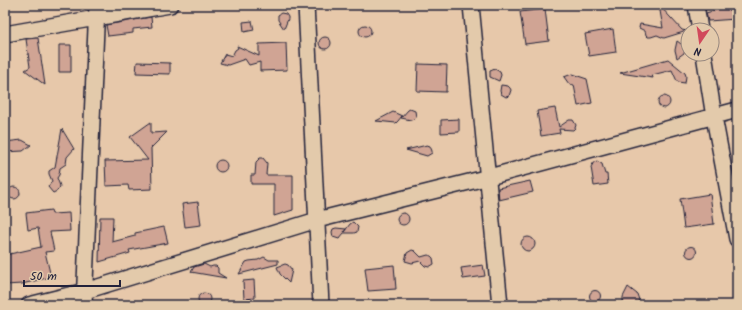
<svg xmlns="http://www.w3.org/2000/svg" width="742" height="310" font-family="Kalam,sans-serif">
	<rect width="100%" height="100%" fill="#e7c8aa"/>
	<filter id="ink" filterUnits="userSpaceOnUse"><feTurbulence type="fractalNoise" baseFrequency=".025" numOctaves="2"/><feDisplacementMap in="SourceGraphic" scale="8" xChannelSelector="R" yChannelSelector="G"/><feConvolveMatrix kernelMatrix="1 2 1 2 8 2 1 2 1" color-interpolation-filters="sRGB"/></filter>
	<g filter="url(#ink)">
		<!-- building -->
		<path fill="#d0a494" stroke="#22223b" d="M659,5l23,25 5,1 -23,7 -7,-3 -6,2h-3l-2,-2 -1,-4 -6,-3 1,-4 23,4z
			M716,5h19l1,14 -28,2 -2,-8 10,-3z
			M545,9l4,32 -24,3 -5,-32z
			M281,13l5,1 2,3v2l-4,10 -6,-9v-5z
			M151,17l1,10 -19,2v4l-25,3 -2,-11z
			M252,21l2,9 -10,2 -1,-10z
			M359 31a6 6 0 1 1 12 0a6 6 0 1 1-12 0Z
			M613,29l3,23 -27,4 -4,-22z
			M319 43a6 6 0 1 1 12 0a6 6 0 1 1-12 0Z
			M38,38l7,47 -20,-15 5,-3 -4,-28z
			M677,41l7,5 1,3 -1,4 -7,5 -2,-8z
			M286,43l1,27 -27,1v-9l-11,3 -4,-6 -17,6 -8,-2 5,-9 7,2 3,-6 3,-2 -1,-2 22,10v-12z
			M59,45h12v27h-12z
			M668,59l17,14 1,3 -1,7 -7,-1 -2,-3 -4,-9 -20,5 1,3 -33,-5z
			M137,62l33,1v11l-34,-1z
			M418,64l29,1 -1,27 -29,-1z
			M495,69l5,3 1,3 -2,6 -9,-4v-6z
			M572,74l15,5 5,24 -14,3 -4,-21 -5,-1 -5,-7z
			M501,85l7,1 2,2 1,2 -2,6 -3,1 -5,-3 -1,-3z
			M658 102a6 6 0 1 1 12 0a6 6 0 1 1-12 0Z
			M555,108l4,19 10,-7h4l3,5 -1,3 -2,2 -14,-1 1,4 -19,3 -4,-25z
			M410,109l5,2 1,6 -2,2 -3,1 -10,-2 7,-8z
			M393,112l9,4 -4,5 -2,2 -20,-2z
			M459,119v13l-18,1v-13z
			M151,122v11l16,-1 -16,16 1,41 -23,1 -1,-5 -22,1 -1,-25 43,-1 -18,-23z
			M62,129l12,20 -7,8 -1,7 -6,4 -1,7 -2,3 3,8 -1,3 -2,2 -4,2 -5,-6 4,-6 -3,-7v-3l6,-4z
			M22,140l9,5 -8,6 -18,1v-10z
			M427,145l3,1 2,5v2l-5,3 -21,-6z
			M260,158h3l4,5 -1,12h27v35l-19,6v-32h-23v-9h4l1,-13z
			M215 166a6 6 0 1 1 12 0a6 6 0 1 1-12 0Z
			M597,161l5,3 3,10h2l1,10 -14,2 -3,-19 3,-5z
			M530,181l3,11 -34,8 -1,-12z
			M8 193a6 6 0 1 1 12 0a6 6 0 1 1-12 0Z
			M710,194l4,30 -30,4 -4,-29z
			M198,202l3,23 -16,2 -3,-23z
			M51,210l1,4 17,-1 1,18 -20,1 4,19 -9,1 6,25 -29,7 -17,1v-30l36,-8 -3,-19 -10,2 -2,-17z
			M397 219a6 6 0 1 1 12 0a6 6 0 1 1-12 0Z
			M100,217h13l-1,25 23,-6v-3l29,-6 4,16 -39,7 1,3 -31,9z
			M353,222l5,5 -1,5 -3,1h-10l-5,6 -6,-2 -1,-5 1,-3 3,-1 10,1 -2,3 6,-8z
			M521 244a7 7 0 1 1 14 0a7 7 0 1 1-14 0Z
			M685.5 252a5.5 5.5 0 1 1 11 0a5.5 5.5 0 1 1-11 0Z
			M412,250l3,1 6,6 7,-2 3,1 2,2 1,6 -5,3 -4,-1 -5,-5 -8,2 -7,-2 2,-8z
			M264,257l5,3h9v4l-39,10 7,-12 3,-1 9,-1z
			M204,264l6,3 3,-1h3l2,2v5l8,5 -35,-6 3,-5z
			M285,264l3,1 4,5 -3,13 -9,-9 -3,-7z
			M394,265l2,24 -28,2 -3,-23z
			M483,265l2,11 -22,3 -2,-11z
			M254,280l1,18 -11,1 -1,-18z
			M628,287l9,7 2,6 -2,5h-11l-3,-4v-4z
			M589.5 296a5.5 5.5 0 1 1 11 0a5.5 5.5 0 1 1-11 0Z
			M198 299a6 6 0 1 1 12 0a6 6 0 1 1-12 0Z"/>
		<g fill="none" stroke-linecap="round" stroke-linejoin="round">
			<!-- street casing -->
			<g stroke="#22223b" stroke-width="18">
				<path id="street" d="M306,5l15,300
					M471,5l29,300
					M696,5l4,25
					M5,34l165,-29
					M704,54l10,63 23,122
					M29,305l56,-14 232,-71 172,-43 248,-67
					M84,305l13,-300"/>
			</g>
			<!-- street -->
			<use href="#street" stroke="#e3caab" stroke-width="15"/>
		</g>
	</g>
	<!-- margin -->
	<rect width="742" height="310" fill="none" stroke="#e3caab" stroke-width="20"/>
	<rect x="10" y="10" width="722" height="290" fill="none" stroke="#22223b" stroke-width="1.5" filter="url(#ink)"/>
	<!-- north arrow -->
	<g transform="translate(700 42) rotate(193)"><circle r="19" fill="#e3caab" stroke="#96877e"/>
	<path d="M0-3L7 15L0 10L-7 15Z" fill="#d1495b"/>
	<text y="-6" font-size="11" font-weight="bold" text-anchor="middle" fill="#22223b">N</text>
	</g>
	<!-- scale -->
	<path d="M24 280v6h96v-6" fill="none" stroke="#22223b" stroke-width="2"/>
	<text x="30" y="280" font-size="12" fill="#22223b" stroke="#e3caab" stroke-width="3" paint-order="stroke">50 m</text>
</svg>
